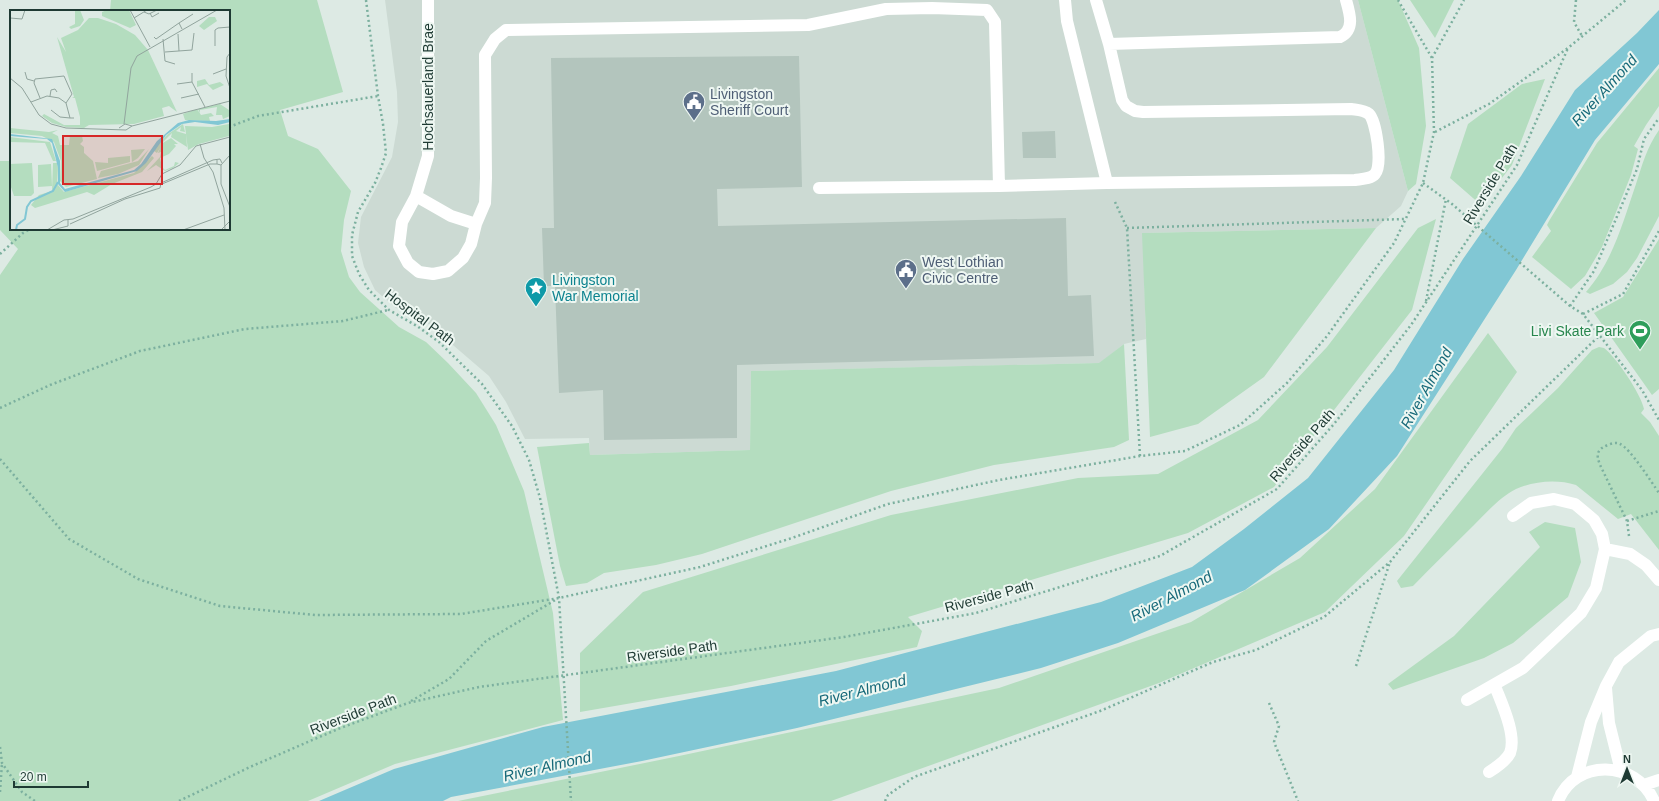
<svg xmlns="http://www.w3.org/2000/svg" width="1659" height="801" font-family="Helvetica,sans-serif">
	<rect width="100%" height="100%" fill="#ddeae4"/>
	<!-- built -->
	<path fill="#ccdad3" d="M385,0h973l50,191 -7,15 -25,22 -233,5 3,106 -22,5 -24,19 -349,8 -1,79 -160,5 -1,-17 -64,1 -19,-37 -17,-26 -71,-61 -22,-7 -21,-18 -11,-23 -6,-24 3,-26 31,-60 6,-35 -1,-30z"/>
	<!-- green -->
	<path fill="#b4ddbf" d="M111,0h206l26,92 -63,18 8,26 30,13 33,42 -7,29 -3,31 8,26 11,15 39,35 27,15 22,21 28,30 20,32 28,66 29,122 10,107 -168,44 -87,37h-308v-526l18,-26 -18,-19v-69h11v68h218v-218h-119z
		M1358,0h40l21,48 7,78 -10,58 -8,7z
		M1410,0h44l-19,38z
		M1659,68v38l-13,19 -12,21 4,3 -7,26 -29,72 -17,29 -14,13 -39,-32 19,-26 -4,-6 2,-4 48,-78z
		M1545,79l-33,86 -31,40 -31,-27 18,-54 54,-40z
		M1659,130v86l-22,42 -10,14 -14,12 -23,10 -4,-2c27,-31 37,-70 50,-108 6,-19 11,-37 23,-54z
		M1436,219l-24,91 -138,177 -86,46 -280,84 14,14 -5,16 -186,39 -151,26v-59l63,-61 248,-77 187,-37 80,-4 100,-54 69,-73 91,-119z
		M1376,228l-112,149 -66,47 -48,13 -8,-204z
		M1659,239v150l-7,6 -58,-82 29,-16z
		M1488,333l29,39 -113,164 -79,76 -166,71 -328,118h-373l221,-45 320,-68 192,-66 109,-64 75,-69z
		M1124,344l5,96 -15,7 -120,18 -103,26 -189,63 -46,11 -52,8 -17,10 -21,3 -6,-20 -23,-119 52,-4 1,12 160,-5 1,-79 348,-8z
		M1599,347l5,1c12,9 37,46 40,61l-3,4 9,9 9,14v114l-28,-36 -13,5 -42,-34c-19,-6 -42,-4 -60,4 -16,8 -29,23 -42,36 -20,20 -41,40 -61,61l-12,2 -4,-7 105,-132 14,-21 42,-40 34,-38z
		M1545,522l30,6 6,34 -13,35 -55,46 -29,15 -91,32 -5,-6 66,-48 86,-89 -11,-15z"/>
	<!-- water -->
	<path fill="#81c7d4" d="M1659,10v54l-64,76 -79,130 -119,186 -68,73 -84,61 -127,53 -77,25 -244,60 -155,33 -191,36 -8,4h-124l75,-32 149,-42 293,-56 265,-69 91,-35 52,-38 64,-51 86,-108 69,-111 58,-83 54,-86 62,-57z"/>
	<!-- building -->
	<path fill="#b3c5bd" d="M799,56l3,131 -85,2 1,37 348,-8 2,78 23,-1 3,61 -357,9v73l-133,2 -1,-50 -44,3 -4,-107h-11l-2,-58h12l-3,-170z
		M1055,131l1,27h-33l-1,-26z"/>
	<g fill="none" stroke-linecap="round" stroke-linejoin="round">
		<!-- path -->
		<path stroke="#7cb09f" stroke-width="2.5" stroke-dasharray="2 3" stroke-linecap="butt" d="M366,0l12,96 5,28 3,29 -5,15 -6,15 -17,29 -6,23v21l7,18 10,16 20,20 28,16 22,16 43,42 30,42 17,34 11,38 19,100 12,203
			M1398,0l34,58
			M1576,0l-2,22 8,14
			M229,127l29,-11 120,-20
			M1435,132l54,-28 79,-56 58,-48
			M1423,183l29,21 118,102 13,8 59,76 17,30
			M1115,202l12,26 13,228
			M1127,228l278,-9
			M0,254l23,-21 7,-4
			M1426,301l20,-102
			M1570,306l24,-35 43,-102 7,-30 15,-21
			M1583,314l40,-20 36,-63
			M0,408l50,-23 90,-34 105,-22 98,-8 45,-11
			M0,459l69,80 69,40 82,27 95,9 146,-1 98,-16 141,-31 92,-29 96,-34 111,-24 141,-24 45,-5 55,-26 47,-42 40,-47 67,-93 29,-60 11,-51 -2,-74 32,-58
			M1627,521l32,-10
			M1629,536l-2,-15 -26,-54c-3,-7 -6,-14 1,-19 5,-3 13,-7 18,-4 10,4 32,39 39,49
			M1356,666l34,-104
			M411,701l38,-22 37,-38 71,-42
			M1269,703l10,23 -5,16 24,59
			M0,747l2,16 20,29 13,9
			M0,792l2,-29
			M179,801l71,-34 88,-38 70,-26 71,-16 365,-50 132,-24 184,-57 117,-67 57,-65 77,-99 106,-160 51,-117
			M885,801l3,-6 26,-18 186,-66 113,-49 43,-12 68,-33 66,-55 80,-101 130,-126"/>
		<!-- minor -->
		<path stroke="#fff" stroke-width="12" d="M428,0v156l-12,40 -14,26 -3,24 9,17 11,9 14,2 15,-3 15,-13 8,-14 5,-20 9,-21 1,-25 -1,-123 10,-16 11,-9 302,-5 78,-16 46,-1 55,2 8,12 4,164 -180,2
			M1065,0l2,21 40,162 248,-3c6,-1 16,-1 20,-6 8,-9 1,-53 -6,-60 -5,-4 -12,-4 -18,-5l-208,3 -8,-1 -9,-5 -4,-6 -13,-56 -13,-44
			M1109,44l231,-7c15,-7 10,-23 6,-37
			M999,186l108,-3
			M416,196l35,20 25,8
			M1605,549l25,5 16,11 13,15
			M1606,688l3,35 12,48
			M1467,700l56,-32 58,-55 15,-25 9,-39 -3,-15 -8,-14 -19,-16 -21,-5 -23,4 -18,13
			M1489,772c8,-5 17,-11 21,-19 7,-18 -9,-51 -15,-67
			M1577,777l14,-55 15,-36 13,-24 32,-26 8,-2
			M1644,785l15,-5
			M1558,801c17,-43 78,-41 96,0"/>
	</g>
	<!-- icons -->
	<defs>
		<g id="civic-pin" transform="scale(1.15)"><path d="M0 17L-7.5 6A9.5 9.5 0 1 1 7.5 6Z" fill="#5c6f8a" stroke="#eef7f2"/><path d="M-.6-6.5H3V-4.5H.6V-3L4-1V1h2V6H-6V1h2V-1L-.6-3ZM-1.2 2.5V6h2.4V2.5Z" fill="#fff"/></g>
		<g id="sight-pin" transform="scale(1.15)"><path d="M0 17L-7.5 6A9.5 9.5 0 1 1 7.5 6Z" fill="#0f9aa8" stroke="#eef7f2"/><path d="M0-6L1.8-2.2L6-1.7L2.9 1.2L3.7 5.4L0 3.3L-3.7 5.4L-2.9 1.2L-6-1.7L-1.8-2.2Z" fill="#fff"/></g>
		<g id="stadium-pin" transform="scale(1.15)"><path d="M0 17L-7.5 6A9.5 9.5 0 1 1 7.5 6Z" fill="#2e9e5b" stroke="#eef7f2"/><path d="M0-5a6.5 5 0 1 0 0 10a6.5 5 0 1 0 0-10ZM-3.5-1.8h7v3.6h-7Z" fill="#fff"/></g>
	</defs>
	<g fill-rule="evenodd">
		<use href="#civic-pin" x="694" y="102"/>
		<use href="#civic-pin" x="906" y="270"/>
		<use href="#sight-pin" x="536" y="288"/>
		<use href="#stadium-pin" x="1640" y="331"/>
	</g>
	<g text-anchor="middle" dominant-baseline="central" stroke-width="4" stroke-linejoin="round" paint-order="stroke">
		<!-- street labels -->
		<g font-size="14" fill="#1e3a33" stroke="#eef7f2">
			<text transform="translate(428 87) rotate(-90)">Hochsauerland Brae</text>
			<text transform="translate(1490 184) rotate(-59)">Riverside Path</text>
			<text transform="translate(420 317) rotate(37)">Hospital Path</text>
			<text transform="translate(1302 445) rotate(-49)">Riverside Path</text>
			<text transform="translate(989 596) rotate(-15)">Riverside Path</text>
			<text transform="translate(672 651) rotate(-8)">Riverside Path</text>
			<text transform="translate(353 714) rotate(-21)">Riverside Path</text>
		</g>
		<!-- service labels -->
		<g font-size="14" fill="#4e5e75" stroke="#eef7f2" text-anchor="start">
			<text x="710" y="94">Livingston<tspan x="710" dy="16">Sheriff Court</tspan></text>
			<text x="922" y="262">West Lothian<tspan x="922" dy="16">Civic Centre</tspan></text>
		</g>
		<!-- culture labels -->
		<g font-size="14" fill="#0d838f" stroke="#eef7f2" text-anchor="start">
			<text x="552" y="280">Livingston<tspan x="552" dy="16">War Memorial</tspan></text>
		</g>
		<!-- leisure labels -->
		<g font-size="14" fill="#27864d" stroke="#eef7f2" text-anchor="end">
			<text x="1624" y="331">Livi Skate Park</text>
		</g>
		<!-- water labels -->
		<g font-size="15" font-style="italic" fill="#166979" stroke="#eef7f2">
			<text transform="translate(1604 90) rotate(-48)">River Almond</text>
			<text transform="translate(1426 388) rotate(-61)">River Almond</text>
			<text transform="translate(1171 596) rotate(-28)">River Almond</text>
			<text transform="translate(862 690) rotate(-14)">River Almond</text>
			<text transform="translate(547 766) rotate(-13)">River Almond</text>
		</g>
	</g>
	<!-- overview -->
	<g transform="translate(10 10)">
		<rect width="220" height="220" fill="#ddeae4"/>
		<path d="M65,0h5l4,10 -4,6 -9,3 -2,-2 6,-3zM97,0h22l7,15 -6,3 -28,-12v-4zM199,7h6l2,4 -13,9 -5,-4zM79,8h9l18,6 19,11 13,15 29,62 -8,-6 -7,2 2,8 -30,8 -45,1 -5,3 -18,-1 -14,-4 -10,-7 2,-2 20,11h16v-8l-5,-19h-3l2,-1 -17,-60 9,15 -5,-14 17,-8zM195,69l4,6 11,-3 4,3 -11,5 -6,-6 -10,3v-6zM210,94l9,6 1,6 -7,3 -1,-4h-6l1,-8 -17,3v3l-2,-4zM187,99l4,6 10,-2 3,3 -5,1 1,4 -25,-1 -2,-6zM173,114l2,8 -5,-1 1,-4 -5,4 10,3 1,13 -16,-10 1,-4 -11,11 10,-6 7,6h-4l2,2 -7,8 -9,4 2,9 3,3 9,-4 1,-4 4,1 -6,5 -8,3 -9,-6 -9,6 13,-14 1,-5 -3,1 2,-5 -3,5 -3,-2 4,-7 10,-10zM219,114v12l-30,8 -11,6 -3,-24 27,1zM0,118l39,4 9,-2 -6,3 6,3 2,9h9l1,-10 12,1 1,5 -3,3 4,3v6l9,8 4,18 -31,8 -6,-6 1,-20 -7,-19 -12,-6 -32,-3zM0,127l40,5 6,19h-3l-8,-18 -35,-1zM135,139l-7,9 -6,4 -1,-12zM139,139l-10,16 -21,9 -20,4 3,-7 37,-10zM120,146v6l-33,9 -2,-9 13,1v-5zM142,146l2,2 -12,14 -30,12 -18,11 -7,-3 -52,16 -4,-3 8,-10 13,-4 1,-28h4l1,5 -1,16 7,8 70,-19zM22,153l2,30 -3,3h-17l-4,-12v-20zM41,154l1,22 -14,1v-22z" fill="#b4ddbf"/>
		<path d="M220,109v3l-12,3 -23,-3 -13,2 -16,11 -20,28 -9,8 -72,21 -7,-8v-16l-6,-25 -5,-4 -37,-3v-2l42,5 8,22v22l5,6 69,-19 7,-6 16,-23 21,-18 11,-3 27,1z" fill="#81c7d4"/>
		<path fill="none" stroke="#81c7d4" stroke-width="2" d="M6,220l1,-5 8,-6 2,-12 4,-6 22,-10 5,-9"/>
		<path fill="none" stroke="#91a49d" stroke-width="1" d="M120,0l20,37M134,2l5,2 8,-4M140,3l2,4 7,-4M0,8l12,1 3,-9M124,8l13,-8M169,13l14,-9M168,24l1,17M144,27l2,2 23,-16 3,6M153,29l2,22 10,3M205,36v-16l3,-2 12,-1M155,42l27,-2 2,-17M15,62l2,7 7,2M182,63v9l13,25M203,64l13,-5M0,68l12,10 17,27 12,9 15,4 60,2 6,-4 98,-25M167,74l15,-2M220,78l-4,-12 1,-19 3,-4M40,86l1,-6 4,-1 2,3M30,88l-6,-15 1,-4 29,-3 8,18 -6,9M171,88l18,-4M21,92l16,-6 12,2 7,5 4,15h4M41,100l9,7 10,1M114,114l7,-56 6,-12 80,-46M109,118l6,-4 7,2M190,134l4,14 9,14 11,36 1,22M207,150v4l4,1 9,-10M211,155v19l9,23M151,173l52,-23 7,-1 2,4M152,174l48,-20h7M60,214l55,-25 35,-11 1,-5M37,220l17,-10 9,-1 78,-32 5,-3 6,-10 18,-9 16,-19 34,-9M42,220l16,-4v-6M173,220l41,-15M211,220l9,-9"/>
		<path fill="#d62828" fill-opacity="0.15" stroke="#d62828" stroke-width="2" d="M53,126h99v48h-99z"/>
		<rect width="220" height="220" fill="none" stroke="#1e3a33" stroke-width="2"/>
	</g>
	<!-- north arrow -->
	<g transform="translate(1627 769)" stroke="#eef7f2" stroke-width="3" paint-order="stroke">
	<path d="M0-3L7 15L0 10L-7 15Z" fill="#1e3a33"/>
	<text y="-6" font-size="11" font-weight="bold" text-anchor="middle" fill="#1e3a33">N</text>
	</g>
	<!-- scale -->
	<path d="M14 781v6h74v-6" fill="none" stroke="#1e3a33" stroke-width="2"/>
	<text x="20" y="781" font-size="12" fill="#1e3a33" stroke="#eef7f2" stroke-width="3" paint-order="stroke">20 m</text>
</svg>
